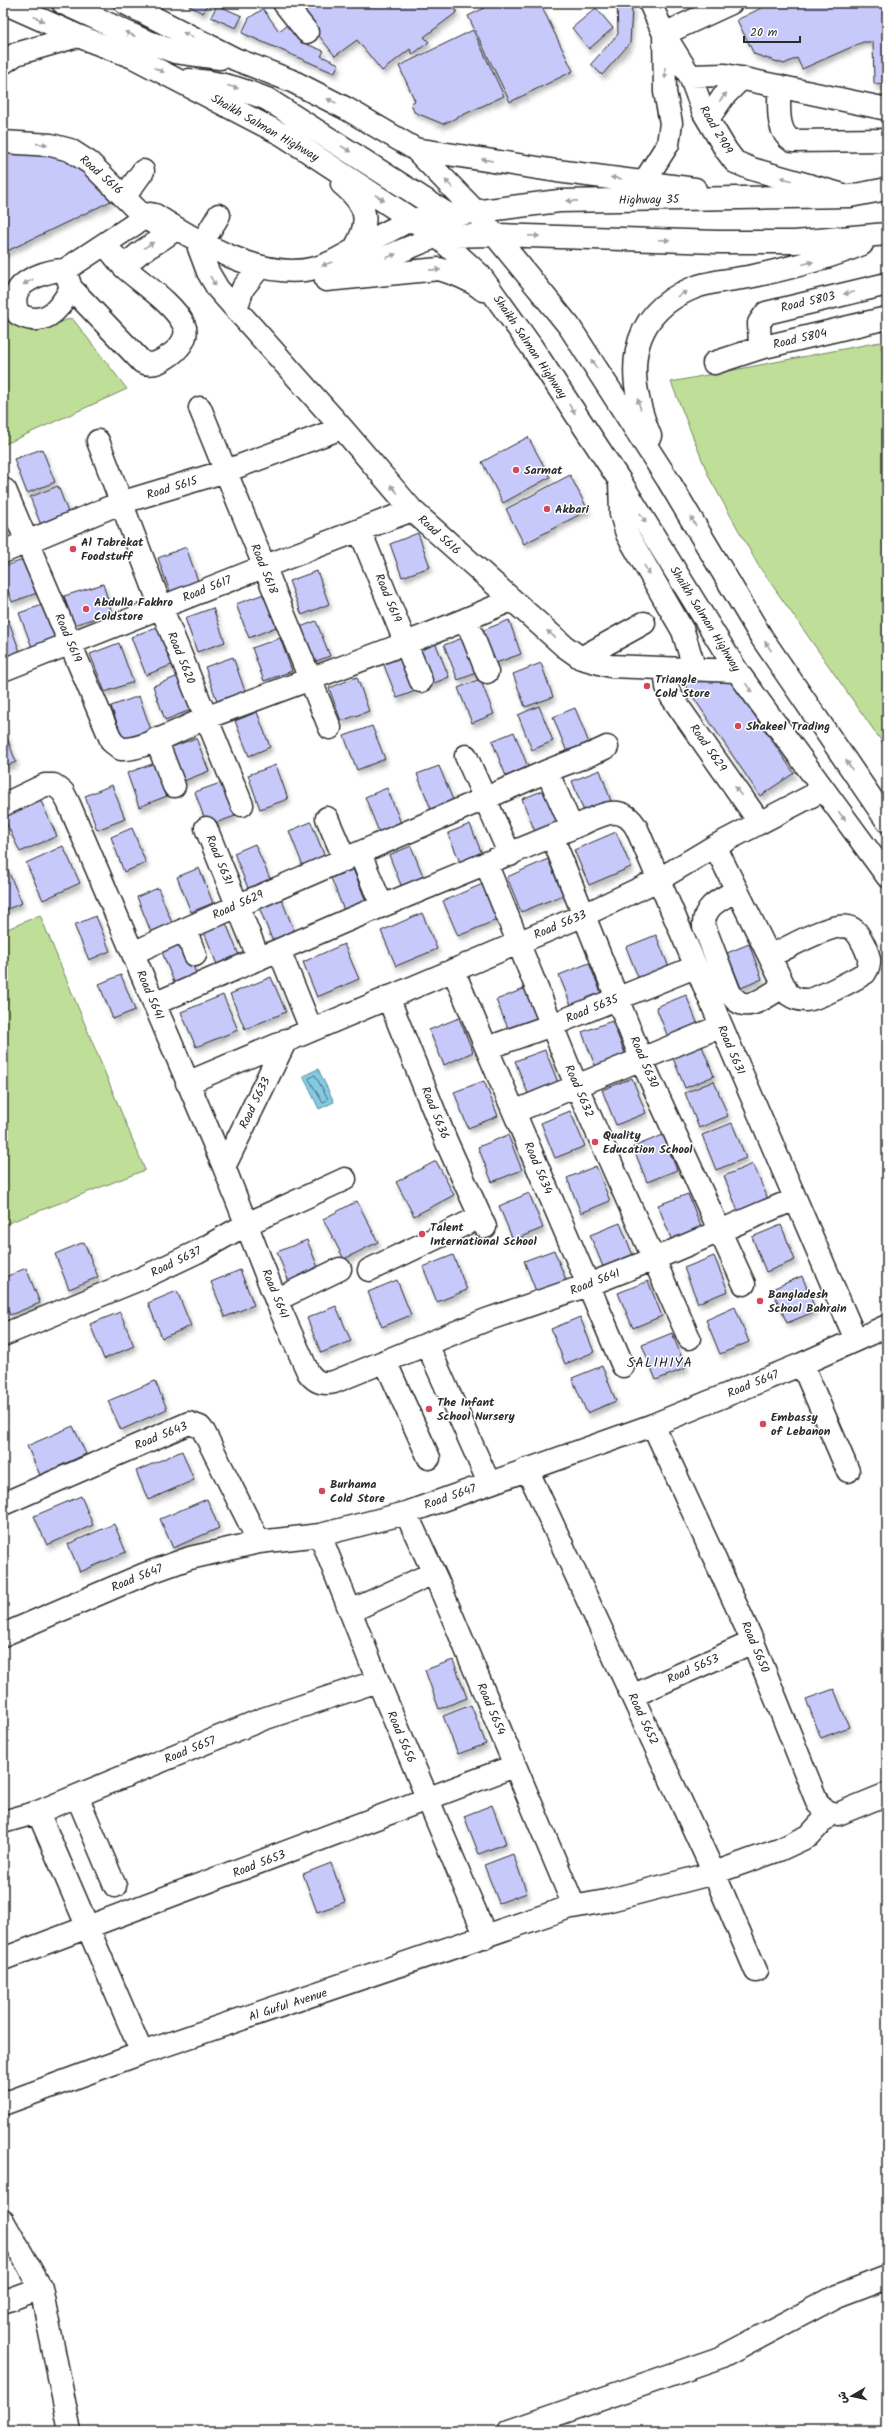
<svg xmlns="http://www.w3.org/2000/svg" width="890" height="2434" font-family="Kalam,'Playpen Sans Arabic',sans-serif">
	<defs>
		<filter id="shadow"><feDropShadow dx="2.5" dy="4.5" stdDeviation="2" flood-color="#0004"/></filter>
	</defs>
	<rect width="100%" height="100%" fill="#fff"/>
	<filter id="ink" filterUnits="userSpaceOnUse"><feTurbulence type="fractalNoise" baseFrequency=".025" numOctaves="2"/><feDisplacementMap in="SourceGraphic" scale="8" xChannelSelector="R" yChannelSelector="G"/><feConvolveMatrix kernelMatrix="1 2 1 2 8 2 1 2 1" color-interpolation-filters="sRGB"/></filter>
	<g filter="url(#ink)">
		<!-- green -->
		<path fill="#bfdf98" stroke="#758562" d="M3,310l9,13 21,9 39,-14 55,71 -124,56z
			M880,342l7,27v380l-129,-184 -49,-88 -38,-95z
			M40,915l105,255 -142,55v-294z"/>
		<!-- water -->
		<path fill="#83cae4" stroke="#608a9a" d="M318,1069l16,33 -15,7 -16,-33z"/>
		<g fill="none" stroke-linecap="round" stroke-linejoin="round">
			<!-- shore -->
			<path stroke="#4e6b75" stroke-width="1" d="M315,1075l13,24 -5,4 -14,-24z"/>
		</g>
		<!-- building -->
		<path fill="#c7c9fb" stroke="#2b2b2b" filter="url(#shadow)" d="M191,3h17l-5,10 -14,-7z
			M293,3h157l7,9 -33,25 5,5 -16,12 -3,-5 -28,22 -25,-31 -22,16z
			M481,3h59l33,68 -63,31 -42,-86 16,-8z
			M617,3h13l2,4 -2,36 -28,32 -11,-11 27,-30z
			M771,3h116v82l-13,-1 -1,-42h-10l-61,27 -5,-11 -13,6 -30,-10 -17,-34z
			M217,5l25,11 -6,12 -25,-11z
			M596,8l17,20 -24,21 -17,-21z
			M263,9l16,22 8,-6 12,16 25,10 -3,5 18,8 -5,9 -92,-40 7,-15z
			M473,30l31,66 -61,28 -29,-12 -3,-9 4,-2 -16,-35z
			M3,152l64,2 44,47 -108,52z
			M528,437l22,40 -47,26 -21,-41z
			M42,449l13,33 -28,11 -13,-34z
			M570,475l18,35 -64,34 -18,-35z
			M58,486l13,34 -28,10 -13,-33z
			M3,511l15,32 -15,6z
			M418,533l12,34 -28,10 -12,-33z
			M186,547l12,34 -28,11 -12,-34z
			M28,558l12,34 -28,10 -9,-25v-10z
			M317,571l12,33 -27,11 -13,-34z
			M103,584l9,29 -39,12 -9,-29z
			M264,594l12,33 -27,11 -13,-34z
			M48,603l12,34 -28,10 -13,-34z
			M213,608l12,34 -28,10 -12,-34z
			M8,619l12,33 -17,7v-39z
			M509,620l12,34 -28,10 -12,-33z
			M316,621l14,35 -22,8 -13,-35z
			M159,626l15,38 -28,11 -15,-38z
			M465,637l14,35 -21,8 -14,-35z
			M280,638l12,33 -28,10 -12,-33z
			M435,642l14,35 -22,9 -14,-35z
			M119,643l14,39 -28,10 -15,-38z
			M404,655l14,35 -21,8 -14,-35z
			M233,657l12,34 -28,10 -12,-34z
			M541,663l12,34 -28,10 -12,-33z
			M181,675l12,34 -28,11 -12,-34z
			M728,676l66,97 -34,23 -79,-117z
			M357,677l12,34 -28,10 -12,-33z
			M480,679l14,35 -22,9 -14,-35z
			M139,696l12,34 -28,10 -12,-34z
			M539,706l14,35 -21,9 -14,-35z
			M575,708l14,35 -22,9 -14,-35z
			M257,712l13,35 -21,9 -14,-35z
			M372,726l13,33 -28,11 -13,-34z
			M3,727l13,35 -13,5z
			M514,732l14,35 -22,9 -14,-35z
			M196,738l13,33 -28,11 -12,-34z
			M155,763l12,33 -28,11 -12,-34z
			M276,765l12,34 -28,10 -12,-34z
			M439,766l14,34 -22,9 -14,-35z
			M600,770l12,34 -27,10 -13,-33z
			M223,782l12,34 -28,10 -12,-34z
			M112,785l13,34 -28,11 -12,-34z
			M387,788l14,35 -22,9 -14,-35z
			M544,790l14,35 -22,9 -14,-35z
			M40,799l17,37 -37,16 -17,-36z
			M311,822l14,35 -22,9 -14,-35z
			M470,824l14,35 -22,8 -14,-34z
			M132,828l14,35 -22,9 -13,-35z
			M616,832l15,35 -42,18 -15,-35z
			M255,844l15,35 -22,9 -14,-35z
			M63,846l17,37 -37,17 -17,-37z
			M411,846l14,35 -22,9 -14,-35z
			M548,859l15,36 -42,17 -14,-35z
			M6,866l16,37 -19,8v-44z
			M199,868l14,35 -22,9 -14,-35z
			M353,869l14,35 -22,9 -14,-35z
			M485,883l14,36 -41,17 -15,-35z
			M158,888l14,35 -21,9 -14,-35z
			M281,898l14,35 -22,9 -14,-35z
			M422,913l15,36 -41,17 -15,-35z
			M96,916l14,35 -21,9 -15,-35z
			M226,923l14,35 -22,9 -14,-35z
			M656,935l14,35 -30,12 -14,-35z
			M184,943l14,35 -22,9 -14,-35z
			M344,944l15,35 -42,18 -14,-35z
			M749,944l13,35 -21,9 -14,-35z
			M589,963l14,35 -30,12 -14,-35z
			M121,975l14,35 -22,9 -14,-35z
			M271,977l15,35 -41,17 -15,-35z
			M526,988l14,35 -29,12 -15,-35z
			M223,995l15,35 -42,17 -15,-35z
			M686,995l14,35 -30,12 -14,-35z
			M459,1018l14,34 -29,13 -15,-35z
			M612,1021l14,35 -30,12 -14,-36z
			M700,1041l14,35 -29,12 -14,-35z
			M545,1050l14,35 -30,11 -14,-35z
			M632,1078l14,35 -30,12 -14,-35z
			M484,1081l14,35 -30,12 -14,-36z
			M714,1081l14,35 -29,12 -14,-35z
			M570,1111l15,35 -30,12 -14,-35z
			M732,1123l14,35 -30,12 -14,-35z
			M508,1135l14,35 -30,12 -14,-35z
			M663,1135l14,35 -30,12 -14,-35z
			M436,1161l18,34 -40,21 -18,-34z
			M753,1164l15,35 -30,12 -14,-35z
			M596,1166l14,35 -29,12 -14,-35z
			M529,1193l14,35 -30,12 -14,-34z
			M688,1194l14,35 -30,12 -14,-36z
			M357,1201l21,41 -34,17 -21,-40z
			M620,1223l14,35 -30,11 -14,-34z
			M781,1225l14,35 -29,12 -14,-35z
			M307,1240l14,35 -30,12 -14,-35z
			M84,1242l14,35 -29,12 -14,-35z
			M554,1250l14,35 -30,11 -14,-35z
			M453,1255l14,35 -30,12 -14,-35z
			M714,1256l14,35 -30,12 -14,-35z
			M26,1268l14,35 -30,12 -7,-18v-19z
			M240,1270l14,35 -29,12 -14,-35z
			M802,1276l14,35 -29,12 -15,-34z
			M397,1280l14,35 -29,12 -14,-35z
			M648,1281l14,35 -29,12 -15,-35z
			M177,1291l14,35 -29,12 -14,-35z
			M336,1306l15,35 -30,12 -14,-35z
			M735,1307l14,35 -29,12 -14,-34z
			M120,1312l14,34 -30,13 -14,-35z
			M580,1317l14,35 -29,12 -14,-35z
			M672,1333l14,35 -30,12 -14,-35z
			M602,1366l14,35 -29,12 -15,-35z
			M155,1381l12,28 -46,21 -13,-29z
			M73,1426l13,28 -46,21 -13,-29z
			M182,1451l12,29 -46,20 -12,-29z
			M81,1496l12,29 -46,20 -13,-29z
			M207,1499l12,29 -46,20 -13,-29z
			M114,1524l12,28 -46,20 -12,-28z
			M453,1660l14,38 -28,11 -14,-39z
			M834,1689l15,38 -28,11 -15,-39z
			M471,1705l15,39 -28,10 -15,-38z
			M492,1805l14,38 -27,11 -15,-38z
			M513,1854l14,39 -28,10 -15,-38z
			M331,1863l14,39 -28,10 -14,-38z"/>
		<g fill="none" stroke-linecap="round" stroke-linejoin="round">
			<!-- minor casing -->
			<g stroke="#2b2b2b" stroke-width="25">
				<path id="minor" d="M284,3l23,29
					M650,3l14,31 26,42 14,37 22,37 9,12 17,7 88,25
					M664,34l67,-31
					M690,76l35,-1 162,34
					M779,86c1,19 -4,44 13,55l95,-1
					M708,119l15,-22 19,-19
					M3,142l48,3 19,5 20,13 54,54 13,8
					M644,182l24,-38 3,-21 -6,-31 -1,-58
					M125,196l18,-25
					M219,215l-20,33 9,24 10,17 124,139 70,82 152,136 17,12 29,8 127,5
					M125,267c17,-21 35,-23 51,-39
					M65,270l6,18c-12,23 -27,40 -53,26 -2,-6 -4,-12 -2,-19 4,-16 34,-25 49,-25l85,-56 5,1c43,27 108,67 160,53 15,-3 26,-11 39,-18 18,-11 38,-20 56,-30
					M343,275l94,-39
					M71,288l71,74c9,4 17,1 25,-5 10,-6 23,-19 17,-32 -10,-21 -41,-41 -59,-57 -7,-7 -13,-16 -20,-23
					M236,309l7,-21 17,-21
					M760,348l-1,-25 7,-10 121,-29
					M714,363l46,-15 127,-30
					M200,408l130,320
					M98,441l63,166 81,198
					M620,481l1,33 6,20 56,97 12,39
					M5,490l107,252 9,7c20,2 64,-22 85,-31 102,-39 205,-74 305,-118
					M360,531l61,150
					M3,552l117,-49 106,-32 116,-43
					M466,619l21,53
					M581,658l63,-35
					M665,669l2,18 4,9 89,127
					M3,670l260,-103 149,-57
					M156,739l18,47
					M466,756l44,99
					M547,771l25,57
					M3,805l42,-20h9l9,7 6,12 155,363 52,133 32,72c7,10 14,13 26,10l152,-62 102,-35 66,-26 141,-60
					M327,818l18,42
					M206,828l53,131
					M552,836l93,232 99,216
					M715,846l73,148c6,4 10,6 18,6 10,0 48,-20 59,-27 7,-11 4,-17 -1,-28 -4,-7 -7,-16 -16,-18 -17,-5 -62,22 -78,29
					M360,854l22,52
					M486,863l90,222 113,253
					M737,890c-15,9 -34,15 -33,36l25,65c14,27 36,6 55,-5
					M185,929l10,26
					M279,950l32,79
					M133,953c136,-63 275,-120 412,-181 21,-9 42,-15 62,-25
					M453,970l170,396
					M388,997l59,146 38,84
					M154,1004l194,-84 224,-92c25,-10 49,-29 65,1l219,511
					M487,1048l65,-23 143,-58
					M187,1083l397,-168 74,-35 57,-34 108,-56
					M514,1112l207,-86
					M224,1167l62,-127
					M369,1270l111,-53
					M276,1300l64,-31
					M3,1335l137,-56 57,-27 50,-28 98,-45
					M427,1344l62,139
					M385,1361l44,97
					M802,1364l46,107
					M653,1425l100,217 65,162 9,8 11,2 49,-20
					M527,1469l187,404 42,98
					M3,1504l186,-81 11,4 4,5 55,110
					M406,1513l31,67 137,326
					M320,1535l58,146 108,256
					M351,1611l82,-38
					M3,1635l142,-61 45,-16 69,-16 61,-7 86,-22 247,-88 149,-61 85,-38
					M632,1696l121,-54
					M77,1796l38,90
					M38,1812l104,241
					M3,1822l35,-10 225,-93 115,-38
					M3,1959l511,-193
					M3,2104l139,-51 425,-145 39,-7 108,-28 65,-23 30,-14 21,-23
					M3,2221l38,67 29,143
					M3,2302l38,-14
					M509,2431l211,-73 117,-62 50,-19"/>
			</g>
			<!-- major casing -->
			<g stroke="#2b2b2b" stroke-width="25">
				<path id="major" d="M4,3l74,33 55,21 150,78 154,101 43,39 51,71 89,135 117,190 150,205
					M63,3l78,36 34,13 45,6
					M125,3l110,56 57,22 55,28 68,40 61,63 93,114 99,154 94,158 125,183
					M3,63l13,-9 62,-18
					M189,80c28,1 52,9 78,19l185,118
					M415,149l142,22 138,18
					M342,184c26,22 29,37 12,66
					M410,220l149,-19 291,-5 37,-7
					M437,236l58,-1 223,7h77l92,-8
					M326,280l113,-11c16,5 31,10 44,21
					M650,436c-24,-59 -25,-120 43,-148 19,-8 44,-8 65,-13 36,-8 71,-17 104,-31"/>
			</g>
			<!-- minor -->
			<use href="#minor" stroke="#fff" stroke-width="22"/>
			<!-- major -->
			<use href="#major" stroke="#fff" stroke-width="22"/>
		</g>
		<!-- one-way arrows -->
		<defs><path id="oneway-solid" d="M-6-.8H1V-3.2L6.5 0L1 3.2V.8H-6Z"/></defs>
		<g fill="#a0a0a0">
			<use href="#oneway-solid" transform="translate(39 19) rotate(24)"/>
			<use href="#oneway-solid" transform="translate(130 34) rotate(-155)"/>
			<use href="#oneway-solid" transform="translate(188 35) rotate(-153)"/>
			<use href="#oneway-solid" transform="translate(159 70) rotate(26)"/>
			<use href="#oneway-solid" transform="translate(665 73) rotate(88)"/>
			<use href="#oneway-solid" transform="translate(233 87) rotate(15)"/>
			<use href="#oneway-solid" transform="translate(723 97) rotate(-50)"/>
			<use href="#oneway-solid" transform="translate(332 101) rotate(-154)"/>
			<use href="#oneway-solid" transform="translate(42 144) rotate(4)"/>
			<use href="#oneway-solid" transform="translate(346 149) rotate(32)"/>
			<use href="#oneway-solid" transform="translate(487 160) rotate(-171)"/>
			<use href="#oneway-solid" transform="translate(616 178) rotate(-173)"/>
			<use href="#oneway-solid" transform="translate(786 179) rotate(-165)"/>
			<use href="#oneway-solid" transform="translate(449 184) rotate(-134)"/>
			<use href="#oneway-solid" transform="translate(380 198) rotate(33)"/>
			<use href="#oneway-solid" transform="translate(572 201) rotate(179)"/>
			<use href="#oneway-solid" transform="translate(534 236) rotate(2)"/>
			<use href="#oneway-solid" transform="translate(664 240) rotate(2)"/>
			<use href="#oneway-solid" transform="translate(149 245) rotate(-31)"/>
			<use href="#oneway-solid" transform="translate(391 256) rotate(-23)"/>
			<use href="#oneway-solid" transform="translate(808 263) rotate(-14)"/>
			<use href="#oneway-solid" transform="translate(327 264) rotate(159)"/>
			<use href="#oneway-solid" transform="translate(435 270) rotate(1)"/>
			<use href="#oneway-solid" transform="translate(213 281) rotate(59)"/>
			<use href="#oneway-solid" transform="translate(28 282) rotate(153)"/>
			<use href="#oneway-solid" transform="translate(849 293) rotate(167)"/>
			<use href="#oneway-solid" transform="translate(682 294) rotate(-28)"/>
			<use href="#oneway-solid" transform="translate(594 364) rotate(-123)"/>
			<use href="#oneway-solid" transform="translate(639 404) rotate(-107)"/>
			<use href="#oneway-solid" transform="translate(572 409) rotate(57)"/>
			<use href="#oneway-solid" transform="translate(394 489) rotate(-130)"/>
			<use href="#oneway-solid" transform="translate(643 518) rotate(58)"/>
			<use href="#oneway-solid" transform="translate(693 521) rotate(-121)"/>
			<use href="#oneway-solid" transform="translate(647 570) rotate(59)"/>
			<use href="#oneway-solid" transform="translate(551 634) rotate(-139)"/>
			<use href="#oneway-solid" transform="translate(768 646) rotate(-124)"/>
			<use href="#oneway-solid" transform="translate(749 688) rotate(54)"/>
			<use href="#oneway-solid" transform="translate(849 765) rotate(-124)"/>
			<use href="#oneway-solid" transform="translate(738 791) rotate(-125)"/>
			<use href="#oneway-solid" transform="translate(842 816) rotate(53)"/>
		</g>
	</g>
	<!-- markers -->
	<g fill="#d1495b" stroke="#fff" stroke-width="1.5">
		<circle cx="516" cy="470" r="4"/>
		<circle cx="547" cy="509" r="4"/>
		<circle cx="73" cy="549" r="4"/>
		<circle cx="86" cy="609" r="4"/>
		<circle cx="647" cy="686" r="4"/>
		<circle cx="738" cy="726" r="4"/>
		<circle cx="595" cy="1142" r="4"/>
		<circle cx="422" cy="1234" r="4"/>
		<circle cx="760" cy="1301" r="4"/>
		<circle cx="429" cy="1409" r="4"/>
		<circle cx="763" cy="1424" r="4"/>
		<circle cx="322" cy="1491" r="4"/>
	</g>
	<g text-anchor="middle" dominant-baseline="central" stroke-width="3" stroke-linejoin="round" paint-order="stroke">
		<!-- street labels -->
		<g font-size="12" fill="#2b2b2b" stroke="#fff">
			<text transform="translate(265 128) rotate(30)">Shaikh Salman Highway</text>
			<text transform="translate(716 130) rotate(60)">Road 2909</text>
			<text transform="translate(101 175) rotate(41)">Road 5616</text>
			<text transform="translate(649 200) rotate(-1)">Highway 35</text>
			<text transform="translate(808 302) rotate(-13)">Road 5803</text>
			<text transform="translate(800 339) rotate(-13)">Road 5804</text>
			<text transform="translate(530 347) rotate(56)">Shaikh Salman Highway</text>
			<text transform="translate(172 488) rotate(-17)">Road 5615</text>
			<text transform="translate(439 535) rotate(42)">Road 5616</text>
			<text transform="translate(264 569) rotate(68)">Road 5618</text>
			<text transform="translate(207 589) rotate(-22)">Road 5617</text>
			<text transform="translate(388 598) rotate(68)">Road 5619</text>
			<text transform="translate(705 619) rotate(58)">Shaikh Salman Highway</text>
			<text transform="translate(68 638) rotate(67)">Road 5619</text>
			<text transform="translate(181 658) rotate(68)">Road 5620</text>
			<text transform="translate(708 748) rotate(55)">Road 5629</text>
			<text transform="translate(219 860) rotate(68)">Road 5631</text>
			<text transform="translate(238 905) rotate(-24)">Road 5629</text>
			<text transform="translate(560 925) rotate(-23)">Road 5633</text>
			<text transform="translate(150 995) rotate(67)">Road 5641</text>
			<text transform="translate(592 1009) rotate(-22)">Road 5635</text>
			<text transform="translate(731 1050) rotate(67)">Road 5631</text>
			<text transform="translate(644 1062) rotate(67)">Road 5630</text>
			<text transform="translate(579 1091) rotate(67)">Road 5632</text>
			<text transform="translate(255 1103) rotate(-64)">Road 5633</text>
			<text transform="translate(435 1113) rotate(68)">Road 5636</text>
			<text transform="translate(538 1168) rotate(67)">Road 5634</text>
			<text transform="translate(176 1262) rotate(-26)">Road 5637</text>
			<text transform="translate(595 1282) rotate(-21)">Road 5641</text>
			<text transform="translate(275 1294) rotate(68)">Road 5641</text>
			<text transform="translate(753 1384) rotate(-22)">Road 5647</text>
			<text transform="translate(161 1436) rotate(-22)">Road 5643</text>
			<text transform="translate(450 1497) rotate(-19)">Road 5647</text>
			<text transform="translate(137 1578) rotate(-22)">Road 5647</text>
			<text transform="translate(755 1647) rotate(67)">Road 5650</text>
			<text transform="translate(693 1669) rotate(-24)">Road 5653</text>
			<text transform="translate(491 1709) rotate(67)">Road 5654</text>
			<text transform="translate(643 1719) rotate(65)">Road 5652</text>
			<text transform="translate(401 1737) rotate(67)">Road 5656</text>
			<text transform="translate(190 1750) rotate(-22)">Road 5657</text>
			<text transform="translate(259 1864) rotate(-21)">Road 5653</text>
			<text transform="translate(288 2005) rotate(-18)">Al Guful Avenue</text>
		</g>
		<!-- poi labels -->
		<g font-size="12" font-weight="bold" fill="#2b2b2b" stroke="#fff" text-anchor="start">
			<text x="524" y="470">Sarmat</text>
			<text x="555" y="509">Akbari</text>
			<text x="81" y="542">Al Tabrekat<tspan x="81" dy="14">Foodstuff</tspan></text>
			<text x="94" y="602">Abdulla Fakhro<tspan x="94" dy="14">Coldstore</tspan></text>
			<text x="655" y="679">Triangle<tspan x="655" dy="14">Cold Store</tspan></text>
			<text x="746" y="726">Shakeel Trading</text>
			<text x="603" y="1135">Quality<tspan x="603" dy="14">Education School</tspan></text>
			<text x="430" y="1227">Talent<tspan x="430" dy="14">International School</tspan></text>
			<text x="768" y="1294">Bangladesh<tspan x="768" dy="14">School Bahrain</tspan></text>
			<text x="437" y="1402">The Infant<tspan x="437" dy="14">School Nursery</tspan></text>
			<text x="771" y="1417">Embassy<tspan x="771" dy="14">of Lebanon</tspan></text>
			<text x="330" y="1484">Burhama<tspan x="330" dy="14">Cold Store</tspan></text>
		</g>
		<!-- quarter labels -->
		<g font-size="14" letter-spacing="1" fill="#2b2b2b" stroke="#fff">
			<text x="660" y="1363">SALIHIYA</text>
		</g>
	</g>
	<!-- margin -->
	<rect width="890" height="2434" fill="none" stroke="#fff" stroke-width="16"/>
	<rect x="8" y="8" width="874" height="2418" fill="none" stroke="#2b2b2b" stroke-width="1.5" filter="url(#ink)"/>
	<!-- north arrow -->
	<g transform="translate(852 2396) rotate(261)" stroke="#ffffff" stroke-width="3" paint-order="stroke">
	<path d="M0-3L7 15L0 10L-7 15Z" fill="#2b2b2b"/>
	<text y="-6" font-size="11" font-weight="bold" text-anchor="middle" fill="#2b2b2b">ش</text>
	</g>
	<!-- scale -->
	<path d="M744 36v6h56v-6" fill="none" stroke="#2b2b2b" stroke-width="2"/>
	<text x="750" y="36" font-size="12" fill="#2b2b2b" stroke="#ffffff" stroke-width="3" paint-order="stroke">20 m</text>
</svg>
